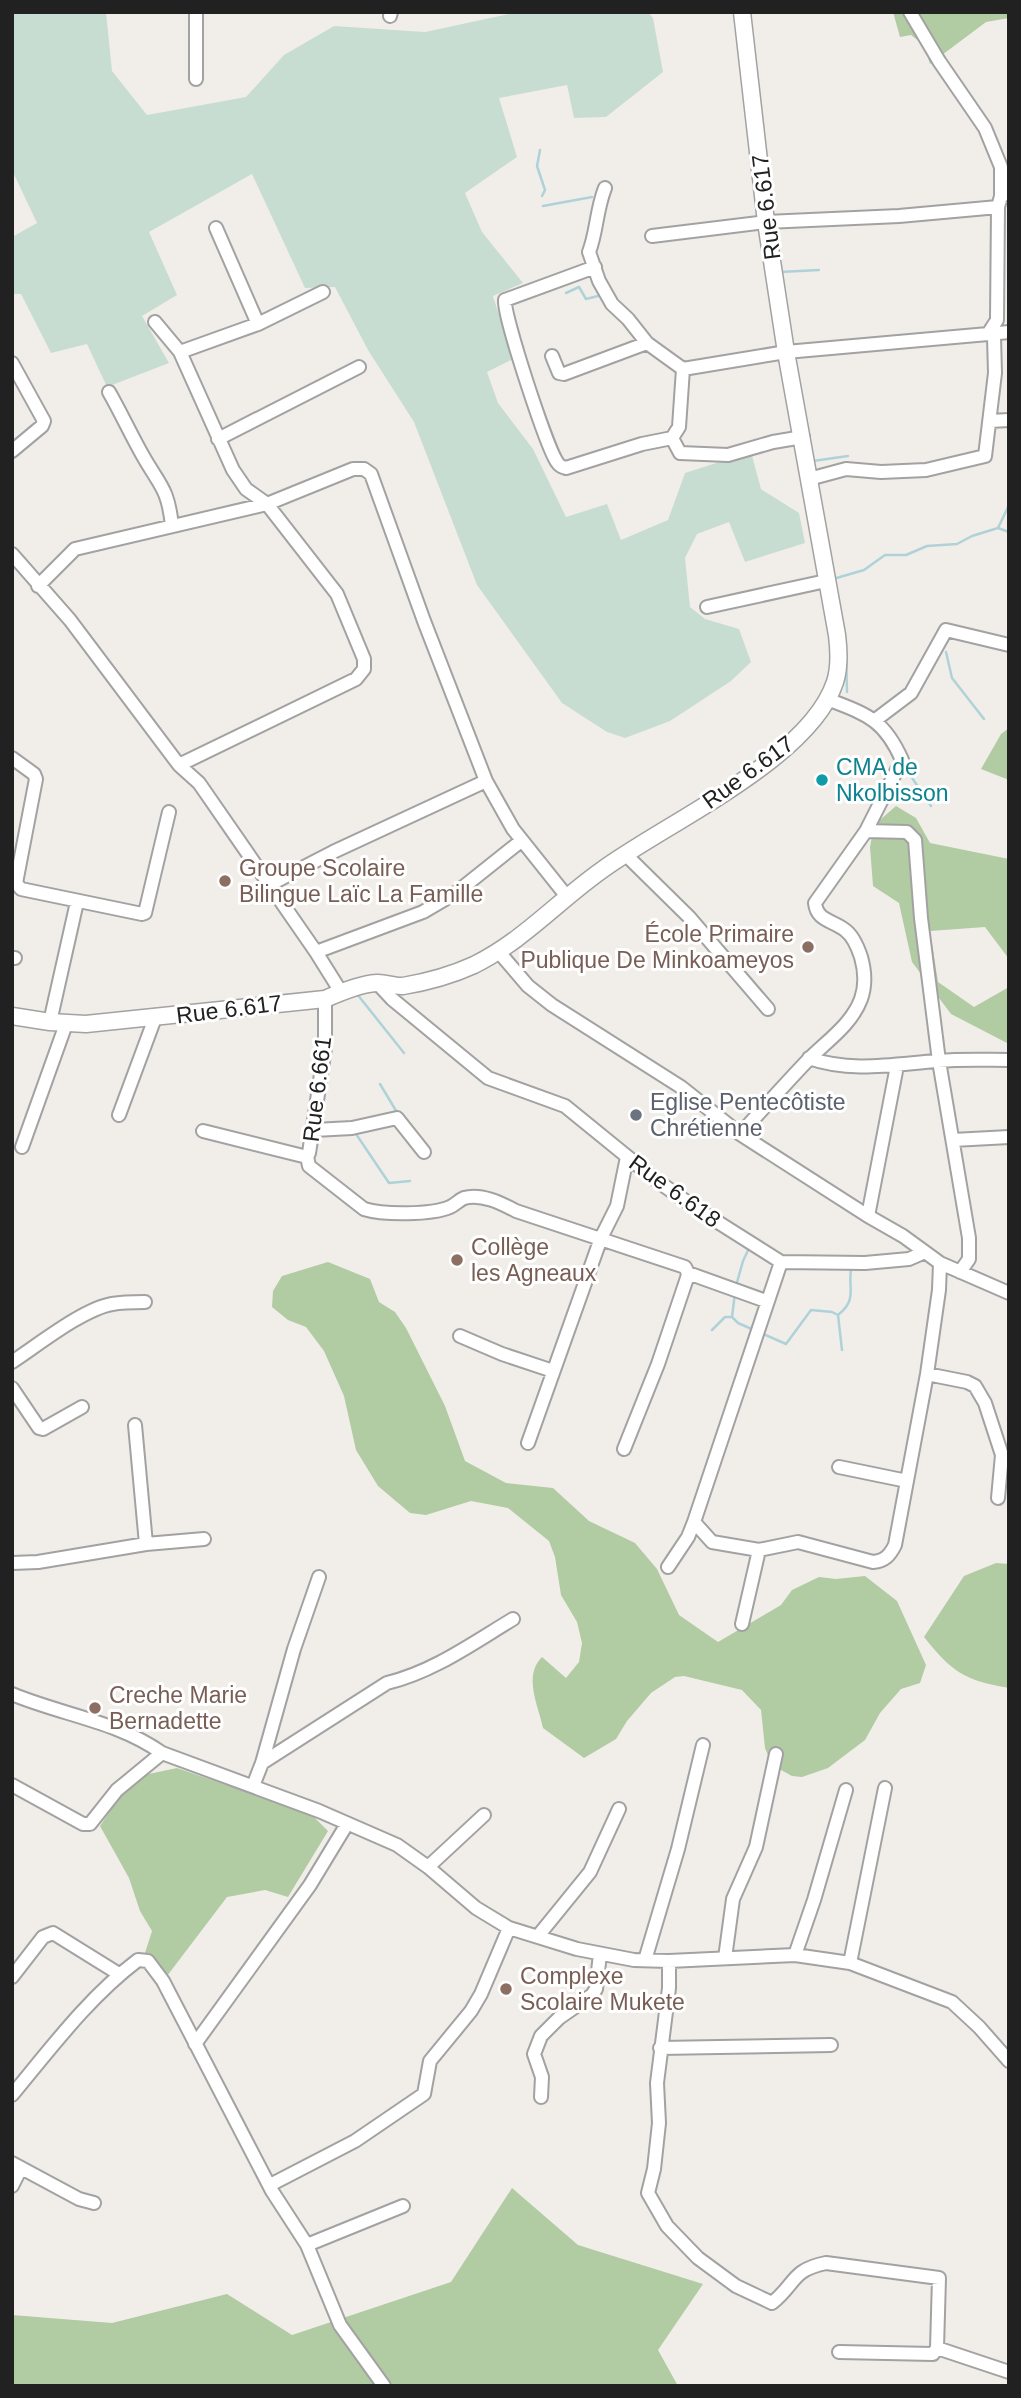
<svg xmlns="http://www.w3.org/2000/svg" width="1021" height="2398" font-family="Arial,sans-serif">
	<rect width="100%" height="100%" fill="#f1eee9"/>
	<!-- forest -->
	<path fill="#b1cba3" d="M893,12h116v6l-23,4 -56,42 -6,-19 -13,-10 -11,2z
		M1009,728v52l-28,-11 20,-35z
		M896,806l20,12 14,25 79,16v100l-24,-32 -55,4 8,51 36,25 35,-20v57l-58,-30 -39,-52 -13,-59 -26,-17 -3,-39 4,-22z
		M328,1262l42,17 9,23 16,10 11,16 39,78 20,55 41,22 47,5 36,33 46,22 22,26 22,46 39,27 63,-37 11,-15 27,-13 17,2 29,-3 32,25 29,64 -6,18 -19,6 -21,24 -15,27 -37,28 -26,9 -10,-1 -20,-11 -7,-17 -4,-38 -19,-20 -58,-14 -9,1 -24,16 -24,28 -11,18 -32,19 -41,-30c-5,-23 -20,-52 -1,-71l24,21 13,-16 3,-19 -5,-21 -16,-27 -6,-38 -6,-16 -41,-33 -37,-7 -45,14 -16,-2 -32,-27 -22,-36 -12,-54 -20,-45 -18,-24 -18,-7 -16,-13 1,-16 9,-15z
		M996,1563l13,1v124c-45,-8 -56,-15 -85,-51l40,-61z
		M177,1768l134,46 17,17 -40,66 -23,-7 -38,7 -60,79 -22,-23 7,-22 -12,-20 -11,-33 -29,-52 21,-32 23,-19z
		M512,2188l66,57 125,39 -45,66 20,36h-666v-71l100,8 115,-29 65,41 159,-53z"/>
	<!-- wetland -->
	<path fill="#c8ddd2" d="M12,12h94l6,59 35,44 99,-18 38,-42 50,-29 91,6 93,-20h130l5,6 10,54 -57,45 -32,1 -7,-33 -68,13 18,59 -52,36 17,39 41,51 -30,13 20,63 -26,13 11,31 35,46 33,68 41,-13 14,36 47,-20 17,-47 66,-21 10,37 38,24 6,30 -60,19 -16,-40 -32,12 -12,24 5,49 15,12 34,10 12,33 -20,19 -61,40 -45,17 -18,-6 -45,-29 -85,-118 -63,-163 -46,-72 -33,-63 -30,1 -53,-114 -103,58 28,63 -35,21 27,47 -62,24 -20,-43 -36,9 -30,-59h-9v-57l25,-14 -25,-53z"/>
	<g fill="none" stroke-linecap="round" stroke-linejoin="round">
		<!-- stream -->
		<path stroke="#afd2d9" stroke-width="2.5" d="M540,150l-3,16 8,24 -3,6
			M543,206l49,-9
			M780,272l39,-2
			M566,293l13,-6 7,12 16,-4
			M813,461l35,-5
			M998,528l11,-23
			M833,579l31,-9 21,-15h21l21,-9 30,-2 15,-8 26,-8 11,4
			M846,652l1,40
			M946,652l6,26 32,41
			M904,766l27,40
			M357,994l47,59
			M380,1084l18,30
			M354,1131l35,52 21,-2
			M736,1286l7,-25 7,-15
			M839,1314c20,-15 7,-31 13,-48
			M838,1315l4,35
			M732,1317l6,6 16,7
			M732,1317l3,-24
			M712,1330l13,-13h7
			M761,1333l25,11 25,-34 21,2 6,3"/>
		<!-- minor casing -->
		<g stroke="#a2a2a2" stroke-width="16">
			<path id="minor" d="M910,12l29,49 46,67 16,39v29
				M390,16l1,-4
				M196,79v-67
				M605,188c-9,23 -8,43 -16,64l10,29 13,23 16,15 19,24 36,26 103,-17 202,-18 9,-14 1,-113 3,-11 8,-3
				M216,228l42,96
				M652,236l114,-14 133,-6 99,-9
				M595,267l-90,33c-2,15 42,148 52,162 3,5 4,4 9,6l76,-24 30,-6 8,15 48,2 45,-13 30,-5
				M155,322l25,30 53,118 13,19 21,15 70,90 27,65v10l-8,10 -177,86
				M988,334l21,-2
				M180,352l78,-28 65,-32
				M552,356l7,17 5,1 83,-31
				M12,363l32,58 -2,5 -30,25
				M109,392c12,21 22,43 34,64 17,30 25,32 29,70
				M990,421l19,-1
				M672,438l7,-11 4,-58
				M218,439l141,-72
				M809,479l37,-10 35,3 45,-2 59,-14 10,-83 -1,-36 -6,-3
				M12,554l58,66 109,145 20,18 117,169 25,40
				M38,586l37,-37 192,-45 86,-35h11l7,5 53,147 62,160 27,48 55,69
				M707,607l119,-26
				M874,721l37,-28 35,-63 63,15
				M12,758l22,16 2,5 -20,104 5,6 121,25 3,-1 24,-101
				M866,831l41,1 8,8 6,78 18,143 30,177v21l-9,13
				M625,854l64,63 79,92
				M269,885l64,-33 153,-71
				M498,951l30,35 24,19 129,82 59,47 128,82 35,20 22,16
				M316,952l107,-40 34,-20 64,-51
				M12,958h3
				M377,983l15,16 96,79 77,28 91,74 38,27 87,55 84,1 44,-4 16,-7 15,11 69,30
				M50,1022l27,-120
				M809,1058c42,15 86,6 129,3 24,-2 47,-1 71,-1
				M119,1115l36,-97
				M314,1130l38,-2 45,-10 27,34
				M203,1131l100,25 6,-3 16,-105v-49
				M740,1134c23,-25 45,-50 69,-75 18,-18 43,-35 52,-60 5,-14 4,-28 0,-42 -3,-9 -9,-22 -16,-27 -13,-10 -28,-9 -30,-27l51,-72 36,-71c-18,-41 -36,-46 -75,-61
				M953,1140l56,-3
				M22,1147l44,-123
				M307,1156l2,10 55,43c19,6 68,6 86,-2 5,-2 9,-7 14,-9 17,-5 37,5 52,13l169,56 3,6 -1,5 -29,86 -34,85
				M868,1216l29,-150
				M688,1273l78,28
				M460,1336l42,18 51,17
				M12,1362c26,-17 71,-53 100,-58 11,-2 22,-2 33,-2
				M927,1374l40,8 8,4 10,17 17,52 -4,43
				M12,1388l27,40 4,1 39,-22
				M135,1425l11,119
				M528,1443l73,-205 16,-32 10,-49
				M839,1467l68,14
				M694,1522l87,-260
				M12,1563l26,-1 108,-18 58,-5
				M668,1567l20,-30 6,-15 18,20 47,8 39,-8 75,20c12,-1 17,-7 22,-17l32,-171 12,-84 1,-27
				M742,1624l17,-74
				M12,1694c50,21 105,27 150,59l-45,37 -27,34h-7l-71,-39
				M162,1753l157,58 78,34 31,22 48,41 33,20 68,21 57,11 35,1 126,-6 55,8 102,39 27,25 30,34
				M262,1763l125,-80c46,-11 86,-40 126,-64
				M253,1786l9,-23 32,-114 25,-72
				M428,1867l56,-52
				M538,1936l52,-64 29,-63
				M795,1955l19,-55 32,-110
				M725,1958l8,-59 23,-52 20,-93
				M645,1960l33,-111 25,-104
				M669,1961v27l-12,95 2,40 -5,46 -6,24 19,33 31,32 38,28 36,17c24,-19 19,-33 54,-40l113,15 -2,70 72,24
				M850,1963l35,-175
				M12,1977l31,-40 10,-4 66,41
				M195,2044l115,-159 37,-61
				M660,2048l171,-3
				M12,2095c39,-47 77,-98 126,-135l10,1 15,20 109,210 35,54 33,80 44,61
				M541,2097l1,-20 -8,-23 7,-18 18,-18 33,-23 4,-6 4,-35
				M12,2163l67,36 15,4
				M270,2185l85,-44 69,-47 6,-33 41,-50 10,-17 28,-66
				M12,2186l9,-18
				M307,2245l96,-39
				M839,2352l94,2 4,-6"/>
		</g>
		<!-- tertiary casing -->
		<g stroke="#a2a2a2" stroke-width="19">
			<path id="tertiary" d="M12,1016l38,6 36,2 239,-25c16,-7 35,-15 51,-16 9,-1 18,4 27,3 24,-4 49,-11 71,-21 49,-24 84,-64 128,-95 64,-47 208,-111 233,-188 5,-15 4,-31 2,-47l-51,-283 -20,-130 -24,-210"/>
		</g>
		<!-- minor -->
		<use href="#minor" stroke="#fff" stroke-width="12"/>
		<!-- tertiary -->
		<use href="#tertiary" stroke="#fff" stroke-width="16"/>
	</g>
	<!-- markers -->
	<circle fill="#0f9aa8" stroke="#fff" stroke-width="2.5" cx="822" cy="780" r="7"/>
	<g fill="#8d6e63" stroke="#fff" stroke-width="2.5">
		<circle cx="225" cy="881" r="7"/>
		<circle cx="808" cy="947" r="7"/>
		<circle cx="457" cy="1260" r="7"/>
		<circle cx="95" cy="1708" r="7"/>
		<circle cx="506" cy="1989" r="7"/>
	</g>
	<circle fill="#6b7280" stroke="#fff" stroke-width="2.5" cx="636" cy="1115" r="7"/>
	<g text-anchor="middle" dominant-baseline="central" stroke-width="6" stroke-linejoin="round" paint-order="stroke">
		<!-- street labels -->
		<g font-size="23" fill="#212121" stroke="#fff">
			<text transform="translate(766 207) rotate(-97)">Rue 6.617</text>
			<text transform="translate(748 772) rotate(-36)">Rue 6.617</text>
			<text transform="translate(229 1009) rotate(-7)">Rue 6.617</text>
			<text transform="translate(317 1089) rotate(-83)">Rue 6.661</text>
			<text transform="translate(675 1191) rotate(36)">Rue 6.618</text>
		</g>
		<!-- culture labels -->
		<g font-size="23" fill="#0d838f" stroke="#fff" text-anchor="start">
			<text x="836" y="767">CMA de<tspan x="836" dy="26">Nkolbisson</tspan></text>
		</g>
		<!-- education labels -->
		<g font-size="23" fill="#785e54" stroke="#fff" text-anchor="start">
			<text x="239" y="868">Groupe Scolaire<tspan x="239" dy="26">Bilingue Laïc La Famille</tspan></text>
			<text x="794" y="934" text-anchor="end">École Primaire<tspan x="794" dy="26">Publique De Minkoameyos</tspan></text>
			<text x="471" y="1247">Collège<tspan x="471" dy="26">les Agneaux</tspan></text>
			<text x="109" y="1695">Creche Marie<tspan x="109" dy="26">Bernadette</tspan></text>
			<text x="520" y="1976">Complexe<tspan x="520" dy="26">Scolaire Mukete</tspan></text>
		</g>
		<!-- worship labels -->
		<g font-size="23" fill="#5b616d" stroke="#fff" text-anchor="start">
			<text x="650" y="1102">Eglise Pentecôtiste<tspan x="650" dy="26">Chrétienne</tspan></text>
		</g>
	</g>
	<!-- border -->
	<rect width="1021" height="2398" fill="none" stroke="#212121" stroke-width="28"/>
</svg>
